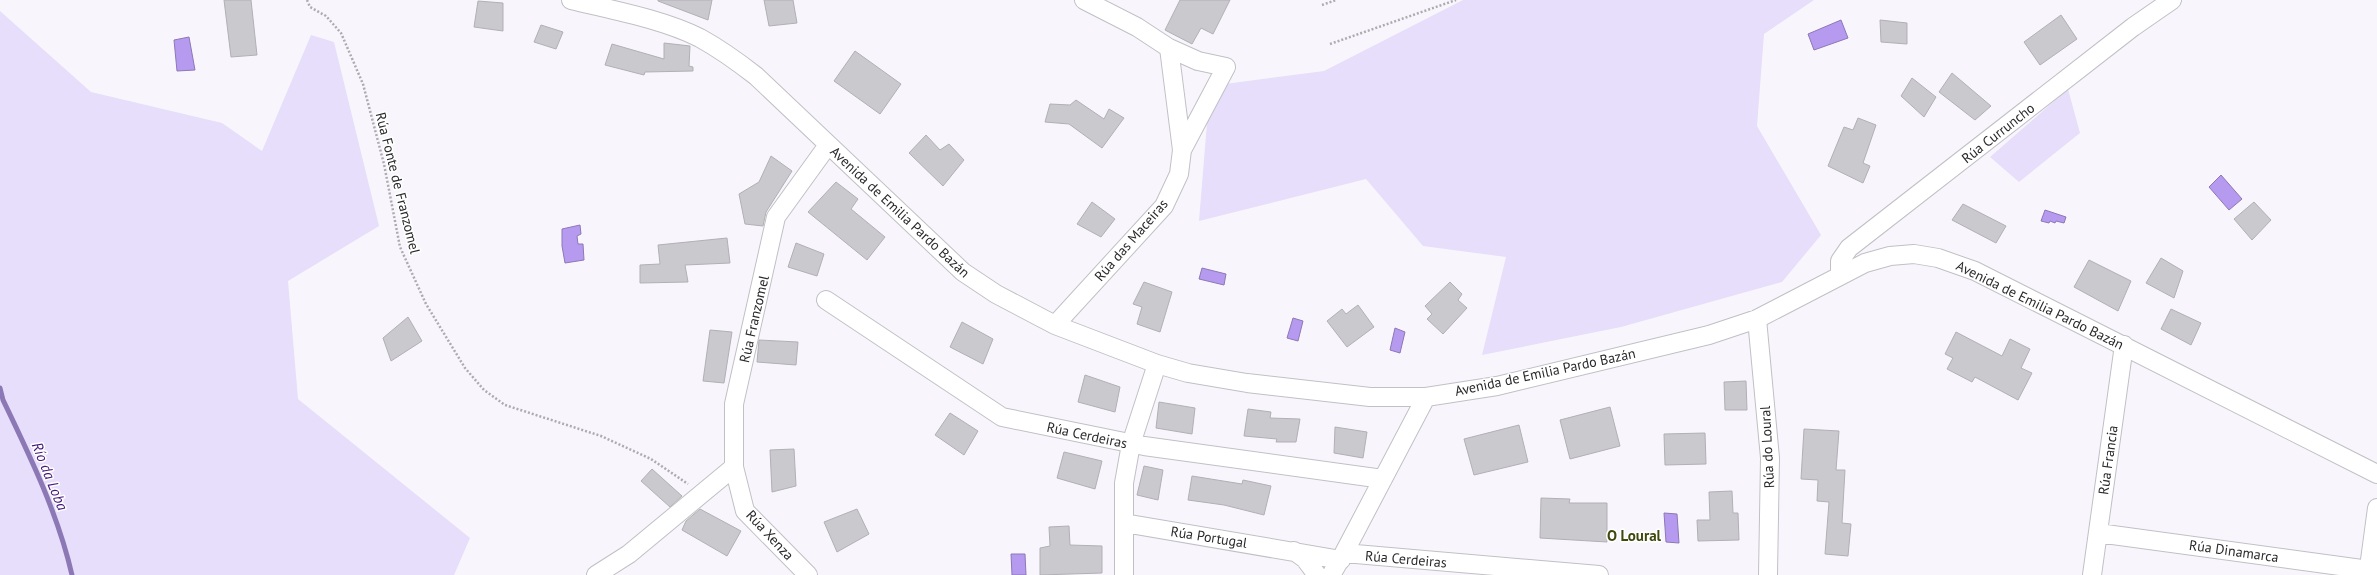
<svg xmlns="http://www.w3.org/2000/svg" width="2377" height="575" font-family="'PT Sans',sans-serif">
	<rect width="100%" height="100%" fill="#f8f6fc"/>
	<!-- green -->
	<path fill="#e6defa" d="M1463,0h351l-50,34 -7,92 64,109 -39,47 -161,45 -139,28 24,-98 -83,-11 -57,-67 -167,42 11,-135 114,-15z
		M0,11l91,81 131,31 40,28 49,-116 23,7 45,184 -91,55 10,118 172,139 -16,37h-454z
		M2068,89l12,44 -61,49 -29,-25z"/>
	<!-- water -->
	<path fill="#b69af0" stroke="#8c78b5" d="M1841,20l7,18 -34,12 -6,-16z
		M189,37l6,33 -18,1 -3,-31z
		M2221,175l21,24 -13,11 -20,-23z
		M2045,210l21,7 -2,6 -8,-2 -1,2 -5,-2 -1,2 -8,-2z
		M580,225l1,9 -4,2 1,8h5l1,16 -19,3 -3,-17v-17z
		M1202,268l24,6 -2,11 -25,-6z
		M1293,318l10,3 -5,20 -11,-3z
		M1395,328l10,4 -5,21 -10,-3z
		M1664,513l13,1 2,29 -13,-1z
		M1011,554h14l1,21h-14z"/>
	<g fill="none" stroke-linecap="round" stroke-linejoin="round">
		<!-- stream -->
		<path stroke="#8c78b5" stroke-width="5" d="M0,388l3,12c27,56 55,114 69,175"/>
	</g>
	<!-- building -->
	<path fill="#cac9ce" stroke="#b1b0b5" d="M224,0h27l6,55 -26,2z
		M658,0h54l-4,20 -50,-19z
		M764,0h29l4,23 -28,3z
		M1180,0h50l-17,34 -12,-6 -9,16 -27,-14z
		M478,1l25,2v28l-29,-4z
		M2061,15l16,24 -37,26 -16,-23z
		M1880,20l27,3v21l-26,-2z
		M541,25l22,7 -7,17 -22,-7z
		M664,43l26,3 -1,20 4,1v4l-48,1 -1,3 -39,-10 7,-21 52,15z
		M855,51l46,33 -21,30 -46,-33z
		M1952,73l39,33 -16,14 -36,-28z
		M1912,78l24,19 -12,20 -23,-21z
		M1076,100l28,19 5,-10 15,9 -22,30 -33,-24 -24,-2 5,-18 20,1z
		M1858,118l18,7 -13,38 7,3 -7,17 -35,-17 16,-39 9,3z
		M926,135l14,15 9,-6 15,16 -21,26 -34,-33z
		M771,156l21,15 -26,41 -3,14 -18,-2 -6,-30 20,-12z
		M836,182l22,17 -7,10 34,28 -18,23 -59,-48z
		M1092,202l23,17 -14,18 -24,-13z
		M2254,202l17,18 -19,20 -18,-21z
		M1963,204l43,22 -10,17 -44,-23z
		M727,238l3,25 -45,2 3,17 -48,1v-18l20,-1 -2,-19z
		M796,243l28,11 -7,22 -29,-9z
		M2161,258l22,13 -9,27 -28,-15z
		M2089,260l42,21 -13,30 -44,-24z
		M1144,282l28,10 -12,40 -23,-8 5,-17 -9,-3z
		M1450,282l12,12 -4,6 9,8 -24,26 -16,-15 5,-5 -7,-8z
		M1358,305l16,22 -27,20 -20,-26 15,-12 4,5z
		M2171,309l30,14 -10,22 -30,-16z
		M408,317l14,24 -31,20 -8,-23z
		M962,322l31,17 -10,25 -33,-17z
		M710,330l22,2 -8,51 -21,-2z
		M1956,332l46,24 8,-17 20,10 -9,19 11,5 -14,27 -43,-23 -3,5 -25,-13 6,-11 -8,-4z
		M759,340l39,2 -2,23 -39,-3z
		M1085,375l35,12 -5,25 -37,-10z
		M1746,381l1,29h-22l-1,-28z
		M1159,402l36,6 -3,26 -36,-6z
		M1610,407l10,39 -50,13 -10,-39z
		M1248,409l23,3 -1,6 30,1 -4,23h-20l1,-3 -33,-3z
		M950,413l28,18 -14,24 -29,-20z
		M1519,425l9,37 -54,13 -10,-36z
		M1335,427l32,5 -4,26 -29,-5z
		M1804,429l35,2 -3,39h9l-3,53 9,1 -3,32 -23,-2 4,-52 -12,-1 1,-21 -17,-1z
		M1705,433l1,31 -41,1 -1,-31z
		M794,449l2,37 -24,6 -2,-42z
		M1064,452l38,9 -7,28 -38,-11z
		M1144,466l19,4 -5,30 -21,-5z
		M652,469l30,27 -12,11 -29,-26z
		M1192,476l50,8 1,-4 28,6 -7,29 -40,-10 -36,-5z
		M1732,491l1,22h5l1,27 -41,1 -1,-21h13l-1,-28z
		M1541,498l29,1 -1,4h38v39l-67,-4z
		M700,509l41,22 -14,25 -45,-26 4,-9z
		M857,509l12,25 -32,18 -13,-30z
		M1069,526l1,19 32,1v27l-62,2v-27l10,-2 -1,-19z"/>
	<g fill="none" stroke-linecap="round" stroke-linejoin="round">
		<!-- minor casing -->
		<g stroke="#c1c0c5" stroke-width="20">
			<path id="minor" d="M571,0c41,10 91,19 129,38 20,11 38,24 56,38l207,196 33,22 59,31 102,39 31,9 59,10 123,14h56l71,-11 212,-51 48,-16 108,-56 25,-7 24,-2 24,4 37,13 402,203
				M1084,0l53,27 32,21 29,13 28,6 -44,83
				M1840,276v-15l9,-13 284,-221 39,-27
				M826,300l176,117 142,29 239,33
				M1757,319l13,139 -2,117
				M1055,325l109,-119 15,-32 3,-24 -13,-102
				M1426,397l-82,156 255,22
				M1124,523l217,37
				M2098,533l271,37
				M1294,551l11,8 12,16
				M596,575l33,-21 105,-87
				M808,575l-63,-64 -11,-44v-63l42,-187 52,-72
				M1124,575v-92l7,-39 26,-80
				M1331,575l13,-22
				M2092,575l32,-230
				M2368,575l9,-67"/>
		</g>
		<!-- path -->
		<path stroke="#adabb0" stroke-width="2.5" stroke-dasharray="2 2" stroke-linecap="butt" d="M307,0l3,7 16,9 15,17 22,51 21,80 16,83 26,57 39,64 19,22 21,15 96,31 50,23 37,25
			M1322,5l14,-5
			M1330,44l126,-44"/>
		<!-- minor -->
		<use href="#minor" stroke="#fff" stroke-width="18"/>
	</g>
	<g text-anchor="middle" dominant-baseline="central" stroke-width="3" stroke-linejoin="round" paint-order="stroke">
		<!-- street labels -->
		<g font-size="14" fill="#2a292b" stroke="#fff">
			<text transform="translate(1998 133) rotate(-38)">Rúa Curruncho</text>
			<text transform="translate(398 183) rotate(76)">Rúa Fonte de Franzomel</text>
			<text transform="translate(900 212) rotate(43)">Avenida de Emilia Pardo Bazán</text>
			<text transform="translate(1131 240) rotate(-49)">Rúa das Maceiras</text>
			<text transform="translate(2040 305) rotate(26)">Avenida de Emilia Pardo Bazán</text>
			<text transform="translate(754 319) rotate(-77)">Rúa Franzomel</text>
			<text transform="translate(1545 372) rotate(-12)">Avenida de Emilia Pardo Bazán</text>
			<text transform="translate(1087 435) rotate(12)">Rúa Cerdeiras</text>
			<text transform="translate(1767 447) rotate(-93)">Rúa do Loural</text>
			<text transform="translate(2108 460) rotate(-82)">Rúa Francia</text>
			<text transform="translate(770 535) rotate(47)">Rúa Xenza</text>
			<text transform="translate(1209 537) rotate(9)">Rúa Portugal</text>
			<text transform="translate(2234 551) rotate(8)">Rúa Dinamarca</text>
			<text transform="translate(1406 559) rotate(5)">Rúa Cerdeiras</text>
		</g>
		<!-- water labels -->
		<g font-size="15" font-style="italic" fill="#45187c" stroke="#fff">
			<text transform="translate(50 476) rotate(68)">Río da Loba</text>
		</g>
		<!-- neighbourhood labels -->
		<g font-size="15" font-weight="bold" fill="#3f480d" stroke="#fff">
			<text x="1634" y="535">O Loural</text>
		</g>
	</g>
</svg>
